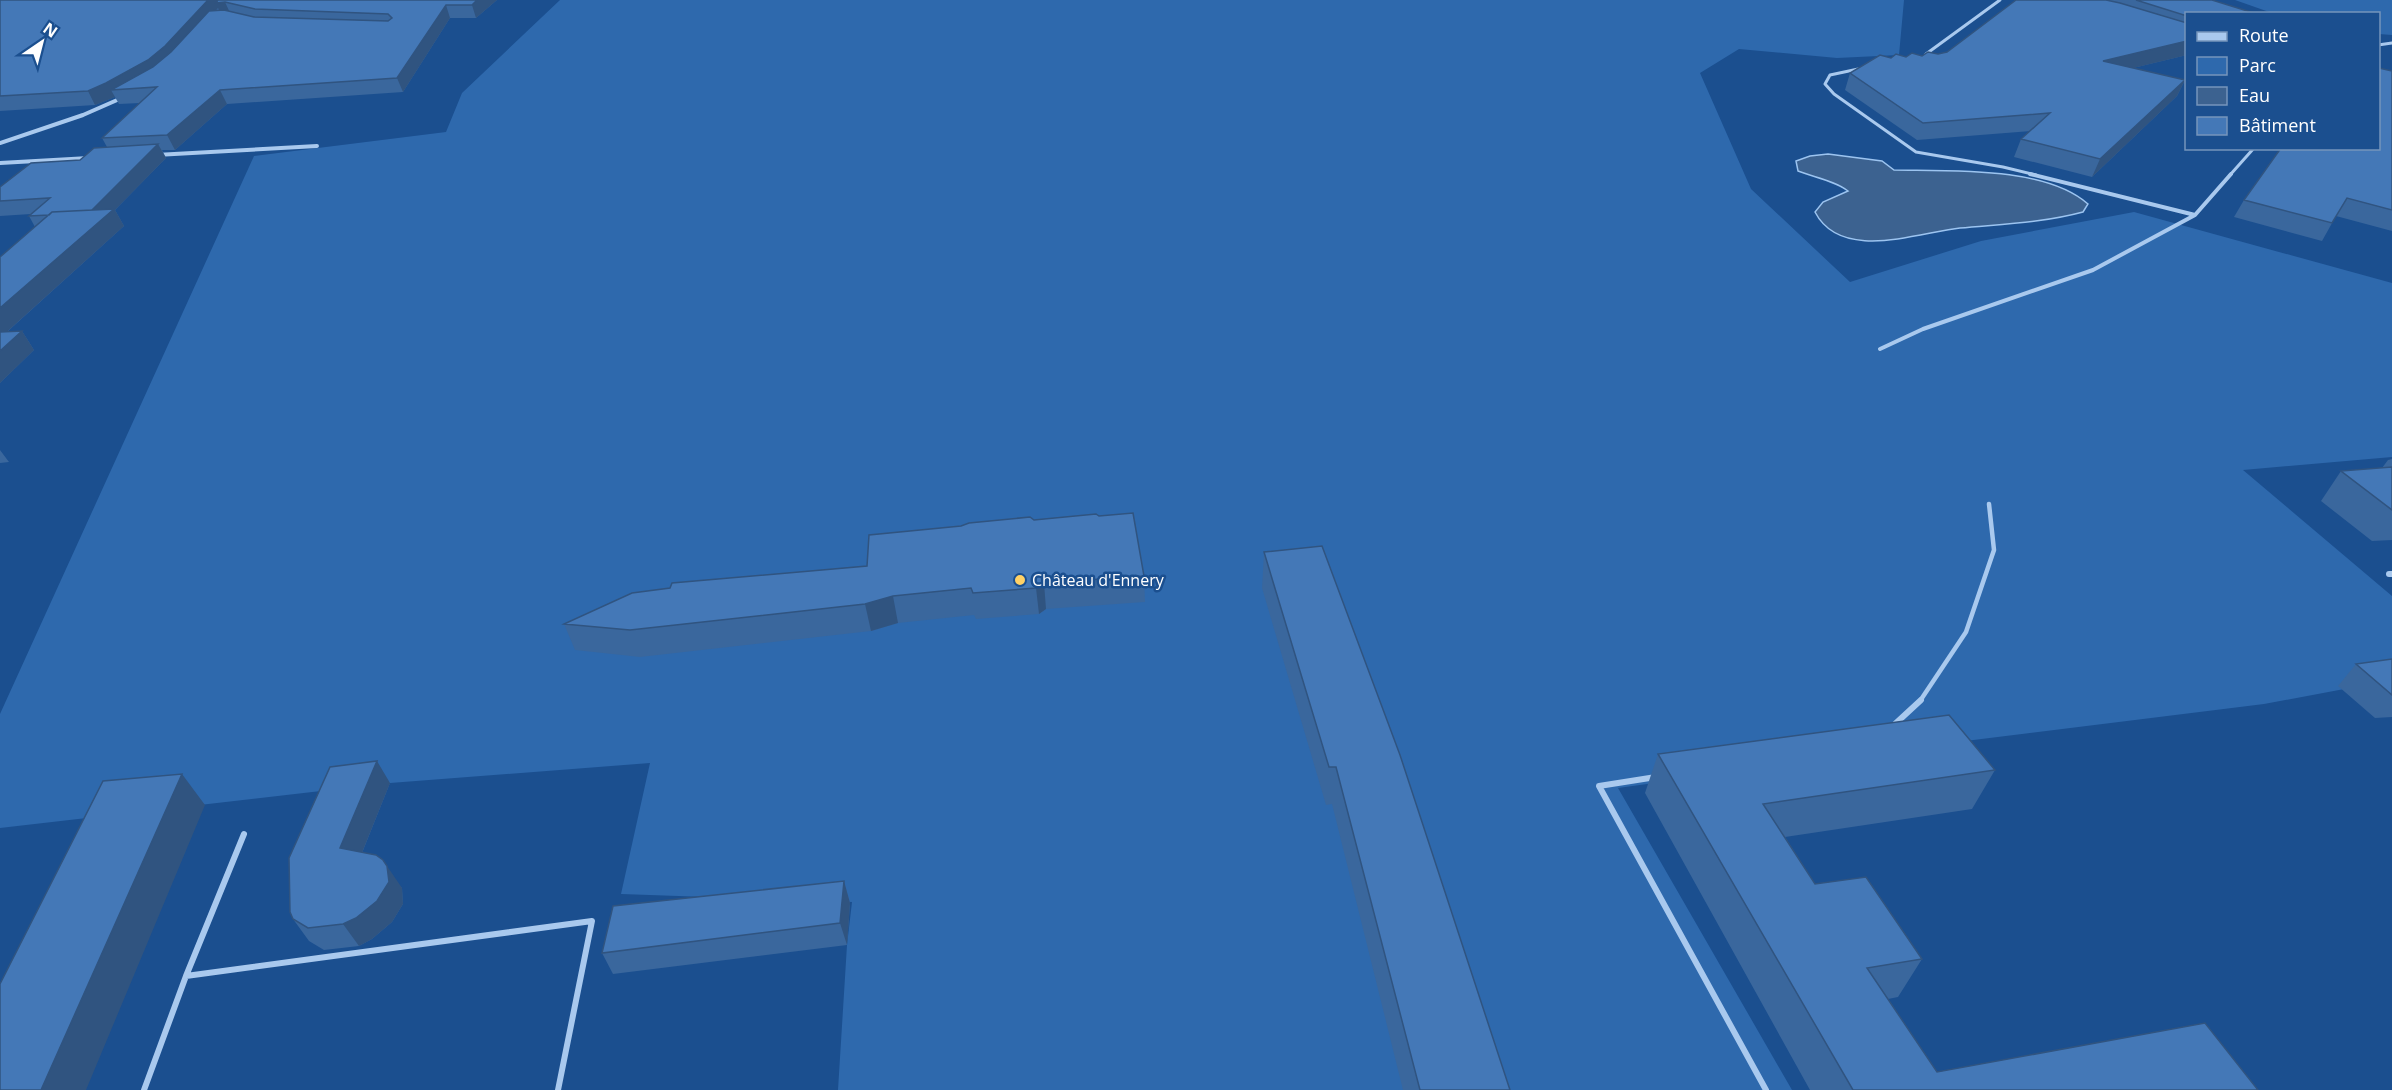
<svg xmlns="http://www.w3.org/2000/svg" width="2392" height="1090" font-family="'Open Sans',sans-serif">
	<rect width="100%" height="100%" fill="#1b4f8f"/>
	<!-- green -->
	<path fill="#2e69ad" d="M560,0h1344l-5,55 -62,3 -98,-9 -39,24 51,116 99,93 131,-41 153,-29 258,71v174l-149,13 149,126v84l-128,24 -347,43 -299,41 174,302h-954l9,-145 5,-43 -231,-8 29,-131 -260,20 -390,45v-114l254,-558 192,-24 16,-39z
		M2235,0h157v35l-13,-1 -1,-20 -106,-1z"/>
	<!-- water -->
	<path fill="#3c6290" stroke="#9cc4f0" stroke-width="1.5" d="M1828,154l54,7 12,9c56,1 151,-4 194,34l-5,8c-41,11 -81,12 -123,16 -43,5 -119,34 -145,-16l8,-10 25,-11c-12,-10 -35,-14 -50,-20l-2,-10 14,-5z"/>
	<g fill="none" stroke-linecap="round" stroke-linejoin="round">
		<!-- service-far3 -->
		<path stroke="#a9c9ee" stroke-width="3" d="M2378,45l14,-2
			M1926,54l74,-54
			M1863,68l-33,7 -5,9 9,10 82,58 87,15 33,8
			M2230,175l24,-27"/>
		<!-- service-far2 -->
		<path stroke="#a9c9ee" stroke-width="4" d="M2030,174l165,41 36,-41
			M1880,349l43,-20 170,-59 102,-55"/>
		<!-- service-far1 -->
		<path stroke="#a9c9ee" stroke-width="4.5" d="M1920,701l46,-69 28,-82 -5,-46"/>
		<!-- service -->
		<path stroke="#a9c9ee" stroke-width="6" d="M1895,724l26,-24
			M1656,777l-57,9 167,304
			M186,976l406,-55 -34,169
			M144,1090l42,-114 58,-142"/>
		<!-- minor-far1 -->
		<path stroke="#a9c9ee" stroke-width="4" d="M0,143l83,-28 41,-18
			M156,155l161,-9
			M0,163l89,-5"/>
		<!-- minor -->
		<path stroke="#a9c9ee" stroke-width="6" d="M2389,574h3"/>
	</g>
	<!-- wall -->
	<path fill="#3a679d" d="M0,0h497l-21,18h-26l-47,74 -176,12 -52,46h-13l4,8 -51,52 9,16 -117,106 15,-1 12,19 -34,33v-126l35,-30 -6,-11 2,-2 -31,2v-29l80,-27 27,-13 -5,-9 38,-35 -21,1 -4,-7 -20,8 -95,6z
		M2016,0h196l-25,14v41l-54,13 52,12 -8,16 -85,81 -78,-20 7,-18 10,-8 -114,9 -72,-50 5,-17 41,-15 47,-4 9,-2z
		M2392,71v160l-56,-15 -14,25 -88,-24 10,-17z
		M0,450l9,12 -9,1z
		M2392,459v81l-20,1 -51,-40 20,-30 41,-3 6,-8z
		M1264,552l246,538h-107l-71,-286 -6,1 -64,-217z
		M1144,576l1,26 -99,7 -7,5 -63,5 -2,-4 -76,8 -27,8 -231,26 -65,-7 -11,-26 68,-31z
		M2392,659v58l-17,1 -37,-32 18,-22z
		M1658,754l337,16 -23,39 -187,28 30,47 107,75 -24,38 -10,2 49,73 321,18h-448l-165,-297z
		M390,783l-28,70 40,35 1,16 -11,18 -20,17 -13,7 -35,4 -15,-9 -16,-22z
		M844,881l6,22 -3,42 -234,29 -11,-21z"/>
	<!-- shaded-wall -->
	<path fill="#305480" d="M208,0h17v2l6,13 -9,1 -4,-8 -46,52 -61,30 4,7 -20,8 -7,-14z
		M477,0h20l-21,18 -4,-13z
		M446,5l4,13 -47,74 -6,-14z
		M2187,41v14l-91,22 7,-16z
		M2185,80l-8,16 -85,81 8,-18z
		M220,90l7,14 -52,46 -8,-15z
		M158,144l8,14 -51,52 9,16 -124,112v-30l89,-95z
		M22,331l12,19 -34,33v-32z
		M1044,583l2,26 -7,5 -3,-26z
		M893,596l5,27 -27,8 -6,-27z
		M377,761l13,22 -35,87 -15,-22z
		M182,774l23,31 -119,285h-45z
		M387,866l15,22 1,16 -11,18 -20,17 -13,7 -16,-22z
		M844,881l6,22 -3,42 -7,-22z"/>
	<!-- building -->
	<path fill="#4478b7" stroke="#305480" stroke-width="1.5" d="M0,0h208l-43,46 -17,14 -42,23 -18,8 -88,5z
		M218,0h259l-5,5h-26l-49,73 -177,12 -53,45 -65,3 55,-51 -46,3 42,-23 18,-15 38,-41 15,-1 30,7 134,4 4,-3 -4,-4 -133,-5 -30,-7 -9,1z
		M2016,0h90l14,3 67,20v18l-84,20 82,19 -85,79 -79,-20 29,-26 -127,10 -73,-50 30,-18 11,3 5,-4 10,3 6,-4 10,3 6,-4 10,2 9,-2z
		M2136,0h76l45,14h-70v2z
		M2379,68l13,3v139l-45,-12 -15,25 -88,-23 37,-52h98z
		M158,144l-66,66 -40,2 -3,3 -20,1 21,-18 -50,3v-14l31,-24 49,-3 14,-12z
		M114,209l-114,99v-51l52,-45z
		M22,331l-22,20v-19z
		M2392,467v43l-51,-39z
		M1133,513l11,63 -100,7 -8,5 -63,5 -2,-5 -78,8 -28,8 -235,26 -66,-6 68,-31 38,-5 2,-5 195,-17 2,-31 92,-9 8,-3 61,-6 4,3 62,-6 3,2z
		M1322,546l78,209 110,335h-90l-84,-323h-7l-65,-215z
		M2392,659v36l-36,-31z
		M1949,715l46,55 -232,34 52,80 51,-7 56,82 -55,9 70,104 268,-49 53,67h-405l-195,-336z
		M377,761l-37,87 36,7 7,5 4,6 2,16 -12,19 -21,17 -13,6 -35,4 -15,-9 -3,-7 -1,-54 41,-91z
		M182,774l-141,316h-41v-106l103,-203z
		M844,881l-4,42 -238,30 11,-47z"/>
	<!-- markers -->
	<circle fill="#ffd166" stroke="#1b4f8f" stroke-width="2" cx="1020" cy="580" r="6"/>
	<g text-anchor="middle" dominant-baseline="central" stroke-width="5" stroke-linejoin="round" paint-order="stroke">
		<!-- poi labels -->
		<g font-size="16" fill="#fff" stroke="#1b4f8f" text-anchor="start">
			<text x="1032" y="580">Château d'Ennery</text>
		</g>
	</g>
	<!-- legend -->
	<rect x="2185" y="12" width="195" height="138" fill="#1b4f8f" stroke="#7695bc" stroke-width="1.5"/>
	<rect x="2197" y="32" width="30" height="9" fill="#a9c9ee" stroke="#7695bc" stroke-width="1.5"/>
	<text x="2239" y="42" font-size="18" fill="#ffffff">Route</text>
	<rect x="2197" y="57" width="30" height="18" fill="#2e69ad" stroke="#7695bc" stroke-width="1.5"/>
	<text x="2239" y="72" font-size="18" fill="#ffffff">Parc</text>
	<rect x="2197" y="87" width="30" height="18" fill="#3c6290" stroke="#7695bc" stroke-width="1.5"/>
	<text x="2239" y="102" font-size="18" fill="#ffffff">Eau</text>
	<rect x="2197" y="117" width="30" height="18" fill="#4478b7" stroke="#7695bc" stroke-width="1.5"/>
	<text x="2239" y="132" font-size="18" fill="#ffffff">Bâtiment</text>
	<!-- north arrow -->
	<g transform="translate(42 42) rotate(35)" stroke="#1b4f8f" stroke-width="4.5" paint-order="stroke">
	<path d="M0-4.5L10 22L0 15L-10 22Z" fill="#ffffff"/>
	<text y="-9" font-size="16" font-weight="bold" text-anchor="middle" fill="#ffffff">N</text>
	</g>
</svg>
